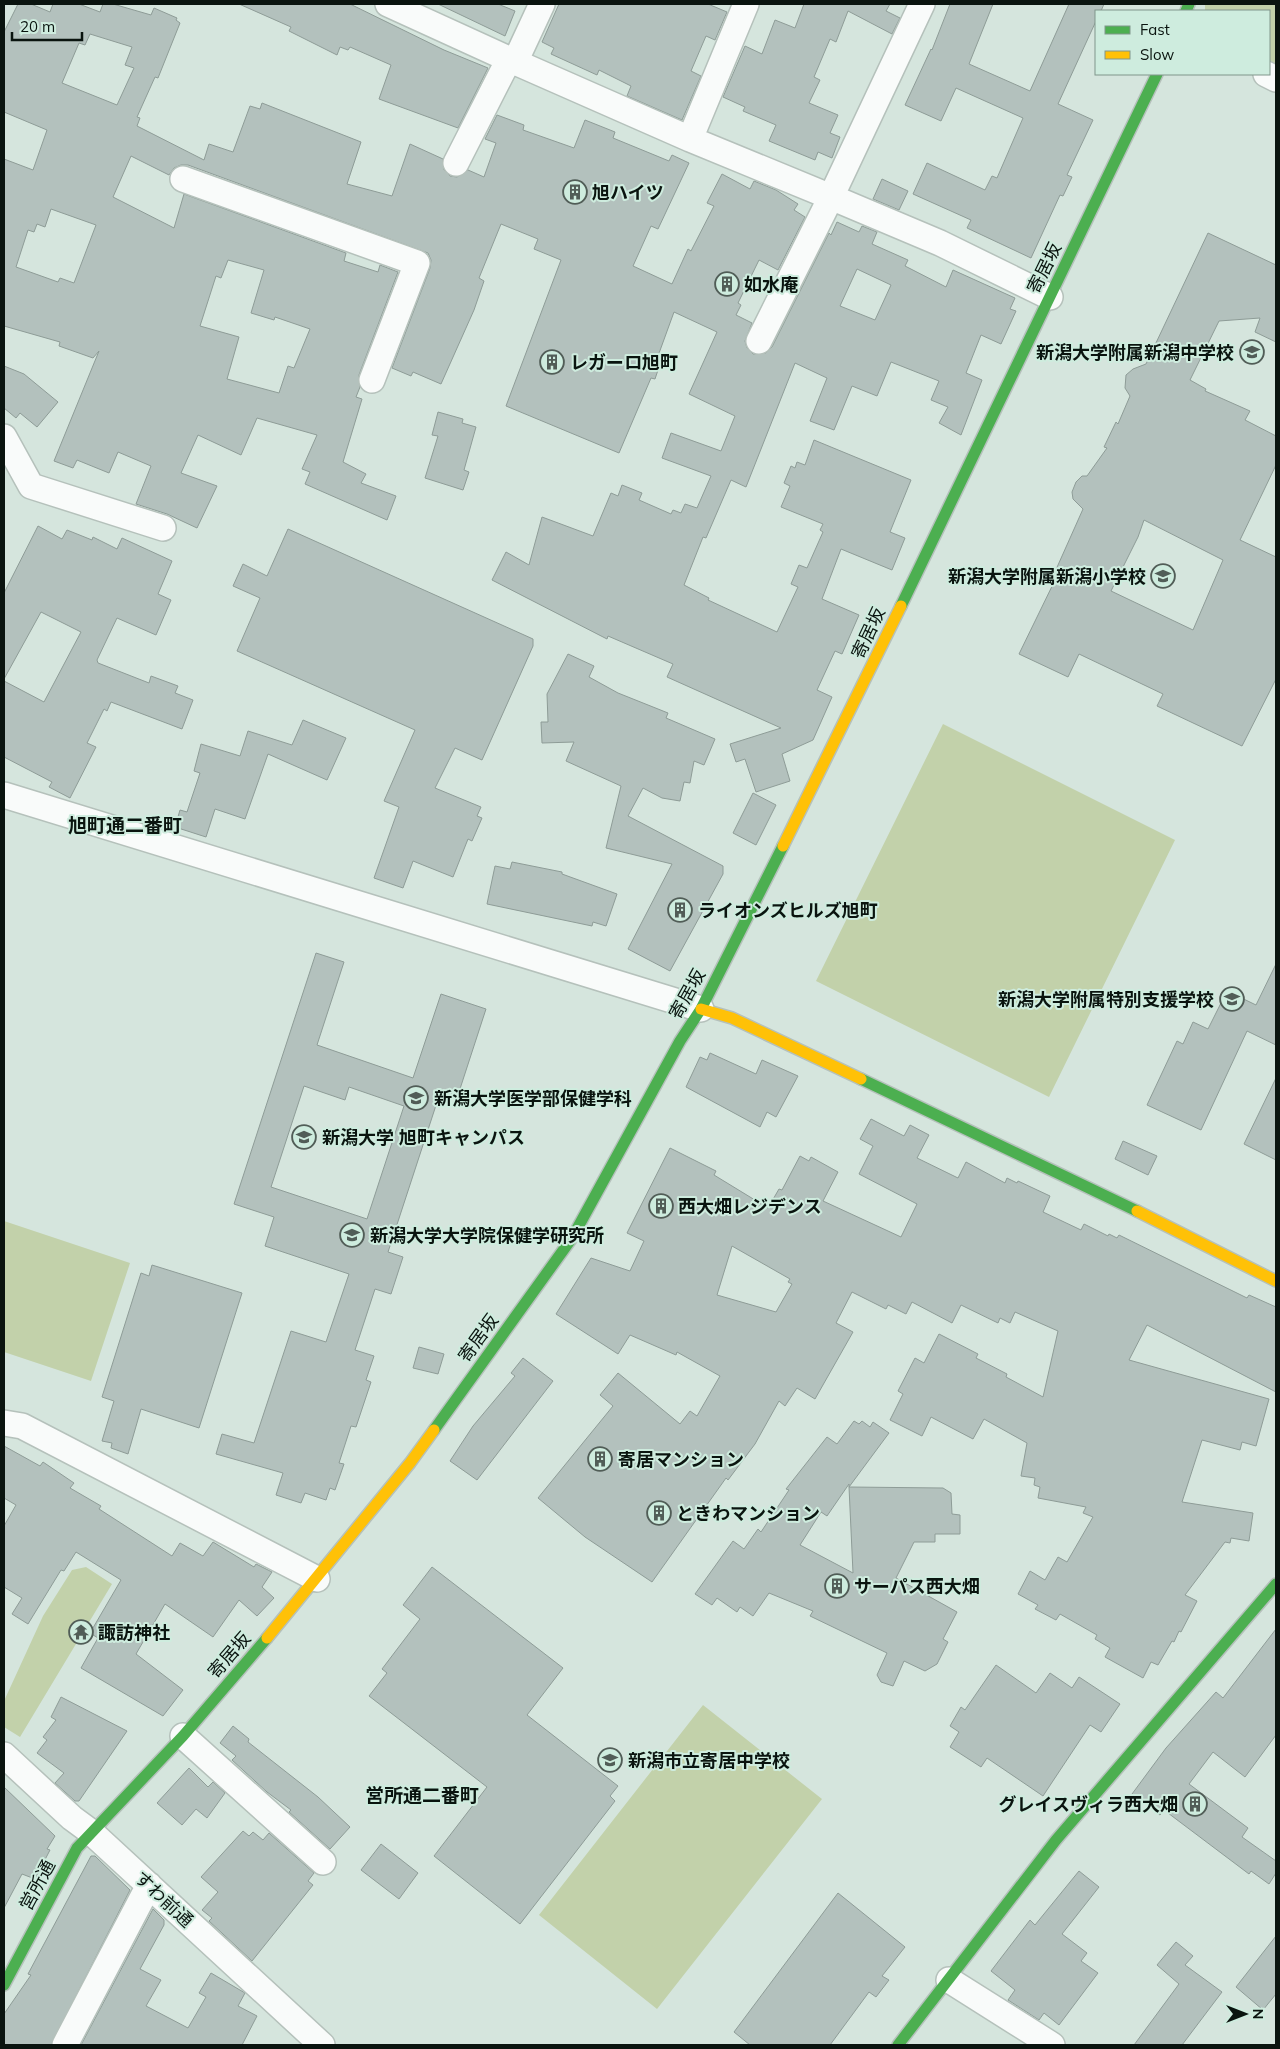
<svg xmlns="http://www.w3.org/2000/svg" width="1280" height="2049" font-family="Mulish,'Noto Sans JP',sans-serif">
	<rect width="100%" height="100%" fill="#d5e5dd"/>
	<!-- green -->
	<path fill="#c2d1aa" d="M1205,4h71v60l-7,-3v-50h-64z
		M943,724l232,116 -126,257 -233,-116z
		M4,1221l126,42 -39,118 -87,-29z
		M86,1567l26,17 -92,153 -16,-10v-26l39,-85 29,-46z
		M703,1705l119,94 -165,210 -118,-94z"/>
	<!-- building -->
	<path fill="#b3c1bd" stroke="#8e9c97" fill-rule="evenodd" d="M18,4h13l19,8 3,-8h26l21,8 3,-8h10l38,11 3,-7 23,10 -1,2 4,3 -22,55 -3,-1 -18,40 3,1 -3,8 67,34 5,-16 24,8 17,-46 10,3 2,-6 99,39 -14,42 45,12 18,-52 33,15 1,11 6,6 7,1 11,-7 16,7 12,-34 -11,-4 12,-24 27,10 -1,5 51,18 11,-28 30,12 -2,6 56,23 3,-6 17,8 -31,66 -7,-3 -18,40 39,18 16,-35 3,2 23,-45 -7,-3 15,-29 28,15 4,-8 22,9 22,14 -4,6 11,7 -27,53 -19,-10 -21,43 3,2 -5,10 16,8 -7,18 2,7 6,6 13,-1 6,-6 57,-114 2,2 6,-13 22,10 3,-6 15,6 -5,12 36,16 -3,6 41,21 7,-17 62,28 -5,11 6,2 -15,33 -20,-9 -15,38 16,7 -21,55 -22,-12 9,-16 -17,-7 8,-19 -48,-19 -14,34 -25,-10 -18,44 -24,-9 17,-43 -32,-15 -49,124 -15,-7 -25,58 -3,-1 -19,48 25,13 -1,2 69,32 21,-45 -7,-3 8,-19 8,3 16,-36 -3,-2 3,-6 -42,-17 9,-21 -6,-3 7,-17 4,2 2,-6 8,3 9,-25 97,40 -21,52 15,6 -13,32 -51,-21 -19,50 37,16 -17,39 -7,-3 -18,39 15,7 -19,43 -31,14 8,27 -34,11 -11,-33 -9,3 -6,-18 51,-16 -114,-51 6,-13 -65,-28 -1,3 -115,-59 14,-28 23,13 13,-48 51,19 18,-43 7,3 4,-11 20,8 -3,7 32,14 2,-4 8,3 4,-9 12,4 14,-32 -49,-18 9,-25 50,18 14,-35 -46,-22 28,-62 -43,-20 -16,44 4,2 -7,21 -4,-1 -32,75 -113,-47 55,-146 -27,-11 4,-10 -37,-15 -22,54 5,3 -10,29 -33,74 -28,-12 -2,4 -19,-8 38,-100 1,-8 -3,-7 -240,-88h-7l-7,3 -5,7 -38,-19 -18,41 61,31 10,-34 162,59 -2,8 34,11 2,-7 18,7 -39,103 1,12 -4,10 6,2 -19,63 23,12 -5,9 35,13 -9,24 -82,-36 5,-12 -8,-3 15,-34 -60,-17 -16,37 -43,-20 -17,38 36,13 -20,42 -30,-14 -31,-10 15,-38 -33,-14 -9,21 -32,-13 -4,8 -19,-7 45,-110 -6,7 -34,-12 1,-4 -56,-16v-167l29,11 14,-40 -43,-18v-80zM90,34l42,13 -7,18 9,3 -17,37 -55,-22 17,-40 6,2zM51,209l45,16 -22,58 -14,-5 -2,4 -42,-15 12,-37 6,2 3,-8 8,3zM228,260l36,10 -13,43 23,7 1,-3 35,12 -16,39 -6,-2 -9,27 -52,-14 12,-42 -39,-11 16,-50 5,2zM857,269l34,16 -16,35 -35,-14z
		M239,4h111l94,46 44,18 -30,60 -79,-29 12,-34 -41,-18 -2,3 -8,-3 -3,8 -48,-24 2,-4z
		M438,4h60l17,7 -10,25z
		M559,4h149l19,8 -12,28 -9,-4 -15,35 10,5 -19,44 -55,-24 4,-10 -32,-16 -2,5 -46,-21 3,-6 -12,-6z
		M804,4h86l-4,7 14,7 -8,16 -44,-23 -12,31 -6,-3 -16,38 6,3 -11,23 29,12 -8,18 10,4 -8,21 -14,-6 -3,8 -46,-19 7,-16 -33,-14 2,-4 -22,-10 22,-51 17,8 13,-34 20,8z
		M950,4h43l-24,60 61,27 39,-87h35l-3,7h-5v10l-38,83 35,16 -26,55 5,2 -9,19 -3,-1 -29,63 -64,-30 4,-8 -58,-26 14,-31 58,27 7,-14 5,2 26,-60 -67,-30 -15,33 -36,-16 26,-56 1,1z
		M882,179l26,12 -9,19 -26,-11z
		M1208,233l68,32v77l-21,-10 5,-14 -41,3 -29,59 16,9 -1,2 45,20 -5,9 31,16v29l-36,75 36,17v122l-34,67 -85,-40 6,-12 -84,-40 -11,23 -49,-23 38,-78 -3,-2 29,-65 -10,-10 -1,-7 4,-10 6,-6h5l20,-28 -3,-1 12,-25 2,2 12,-28 -5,-8 1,-13 7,-6 13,-5zM1144,520l79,40 -30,70 -82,-39 27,-54z
		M4,366l20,8 34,28 -21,25 -17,-14 -4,5 -12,-10z
		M438,412l25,7 -1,4 14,4 -12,43 5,2 -6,18 -38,-12 13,-42 -6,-1z
		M38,526l24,13 5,-9 25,10 1,-3 24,12 5,-11 50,23 -14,33 13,6 -15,35 -39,-17 -20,42 1,3 51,20 2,-7 27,10 -3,7 18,7 -11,29 -71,-27 -4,9 -3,-2 -17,34 9,4 -26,51 -21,-11 3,-5 -48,-25v-76l40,21 37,-70 -40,-20 -37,67v-86z
		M288,529l245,110v7l-51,114 -27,-12 -20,40 46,19 -4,9 5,2 -10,23 -4,-2 -15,38 -40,-16 -10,27 -29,-10 25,-71 -15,-6 31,-71 -178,-79 23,-53 -27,-12 10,-22 24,12z
		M568,654l26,12 -5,11 29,16 50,20 -2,5 49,21 -11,26 -10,-4 -4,22 -6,-1 -4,19 -18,-3 -19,-10 -15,28 95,50v8l-53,97 -42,-22 44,-85 -66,-16 15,-62 -55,-25 8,-19 -32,1 -1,-21h7l-1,-28z
		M303,720l43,18 -19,42 -59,-26 -23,65 -30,-10 -9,28 -31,-10 5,-17 7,2 13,-39 -6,-2 7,-27 39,12 8,-25 44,14z
		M753,793l23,12 -20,40 -23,-12z
		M512,862l50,10v2l55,20 -11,32 -13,-4 -1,4 -105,-22 8,-38 15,3z
		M316,953l28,9 -27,83 96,33 28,-84 45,15 -28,86 -17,-5 -53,162 15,5 -12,37 -16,-5 -20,61 19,6 -8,24 5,2 -15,45 -5,-1 -12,37 5,1 -9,26 -5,-2 -4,12 -21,-7 -4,10 -25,-8 7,-22 -67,-19 6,-20 32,9 37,-112 35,11 23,-68 -84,-28 9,-29 -40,-13zM304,1086l41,14 4,-13 55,19 -37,113 -96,-32z
		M1276,964v81l-29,-14 -46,99 -54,-25 30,-64 6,3 10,-22 15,7 19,-38 29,14z
		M710,1053l46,21 6,-14 36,16 -22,41 -9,-5 -7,15 -74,-40 14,-30 7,3z
		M1276,1078v82l-32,-16z
		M871,1119l33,17 6,-11 19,10 -12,23 41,20 8,-16 39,21 2,-5 10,5 1,-2 32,15 -7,16 38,18 3,-6 24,12 1,-2 8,4 2,-3 128,63 2,-3 27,12v85l-129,-67 -18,35 140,39 -13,47 -14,-4 -2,8 -38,-10 -20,62 71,11 -4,28 -18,-3 -1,5 -5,-1 -40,53 12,6 -16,31 -2,-1 -5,11 -2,-1 -14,24 -7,-3 -8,16 -38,-21 5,-9 -15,-9 2,-4 -37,-21 -4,6 -21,-11 3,-4 -20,-11 12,-23 15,9 13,-23 9,5 26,-45 -10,-4 3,-6 -48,-9 2,-11 -6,-2 1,-7 -14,-2 6,-33 -43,-24 -11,20 -42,-22 -9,19 -32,-16 13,-26 -5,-3 17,-33 9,5 15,-29 39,20 -2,4 31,16 -1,3 37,20 15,-66 -43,-19 -5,11 -10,-5 -2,5 -37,-18 -9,18 -40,-21 -6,12 -18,-9 -2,4 -34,-17 -16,31 17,9 -38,67 -18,-11 -12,18 -6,-5 -24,43 -27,36 -2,-2 -74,104 -67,-45 -47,-39 75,-92 -13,-11 18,-22 62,51 10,-13 7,5 23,-40 -43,-24 -1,3 -46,-20 -12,19 -62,-40 35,-56 39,13 14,-30 -17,-8 43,-85 46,23 -2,4 54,33 11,-19 3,1 18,-34 9,5 2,-4 27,15 -15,29 78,36 16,-33 -58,-30 14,-28 -13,-7zM732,1246l58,33 -2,3 4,2 -16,28 -59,-17z
		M1123,1141l34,15 -9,19 -33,-16z
		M152,1265l90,28 -43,135 -58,-19 -13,45 -17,-6 1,-5 -10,-2 12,-40 -12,-4 39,-124 8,3z
		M419,1347l25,7 -6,20 -25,-6z
		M523,1358l30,23 -76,99 -27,-19 23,-35 42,-50 -4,-3z
		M854,1421l5,3 3,-3 8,6 3,-5 16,11 -40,54 94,1 8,5 1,21 8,1v19h-25v8h-21l-18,36 61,34 -14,27 5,3 -11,22 -12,7 -21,-10 -11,25 -12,-4 -4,-7 10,-22 -77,-37 3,-5 -44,-18 -16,23 -13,-9 -3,5 -20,-14 -5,7 -17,-11 38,-53 11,8 14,-20 3,3 28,-42 -3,-1 41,-52 10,7zM849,1484v3l4,86 -53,-28 21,-33 6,4z
		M4,1446l36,20 3,-4 31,21 -4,5 31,18 -2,3 73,47 8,-13 23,13 10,-14 41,25 2,-3 16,8 -10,15 12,11 -17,18 -18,-16 -26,37 -48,-33 -29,50 47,36 -20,26 -82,-48 17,-30 -8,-5 31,-53 -45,-28 -12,19 -3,-1 -33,54 -16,-10 10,-16 -18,-11v-61l12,-21 -12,-7z
		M432,1567l131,101 -36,47 91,71 -8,10 5,5 -95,123 -86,-68 53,-69 -118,-91 18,-23 -5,-4 38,-50 -17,-14z
		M1276,1629v106l-31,42 -32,-25 -24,32 59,44 -6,9 34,24v12l-7,11 -18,-13 -2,3 -85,-64 -4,5 -28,-21 34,-46 50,-56 7,6z
		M996,1665l40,28 14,-20 22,15 7,-11 41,27 -19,28 -11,-7 -47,71 -56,-38 -6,9 -31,-20 9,-15 -9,-6 11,-19 4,3z
		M61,1697l66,34 -48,70h-4l-20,-18 9,-10 -27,-20 10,-13 -4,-3 13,-17 -5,-3z
		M233,1726l16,13 -1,3 70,55 32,30 -20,22 -41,-37 2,-2 -24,-18 -35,-32 4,-4 -16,-13z
		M189,1768l19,19 5,-5 12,11 -18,25 -11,-9 -14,16 -25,-22z
		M4,1787l51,49 -8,13 3,1 -15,29 -13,-5 -18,34z
		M243,1831l6,5 4,-4 10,8 6,-7 45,40 -6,8 5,4 -61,76 -43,-40 3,-3 -10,-8 16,-18 -17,-15z
		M381,1844l37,29 -19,26 -38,-29z
		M91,1856h4l35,34 -79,155h-47v-31l27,-39 -3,-1z
		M1079,1871l20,16 -37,47 25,19 -6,8 17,12 -39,52 -15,-12 -5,7 -31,-20 7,-10 -24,-19 39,-51 5,5z
		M838,1893l67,54 -23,29 7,4 -13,17 -7,-5 -39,53h-80l-16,-13z
		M153,1909l11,11v5l-24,44 21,11 -15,26 42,22 18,-31 -7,-4 12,-20 34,20 -7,13 19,10 -15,29h-161z
		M1276,1936v58l-13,16 -27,-23z
		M1176,1942l17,14 -8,9 37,27 -40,53h-48l45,-61 -22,-19z"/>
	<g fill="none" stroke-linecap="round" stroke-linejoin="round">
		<!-- street casing -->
		<g stroke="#b5c1bb" stroke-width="28">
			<path id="street" d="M388,4l127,58
				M542,4l-27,58 175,77
				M746,4l-56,135 141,58 -72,144
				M922,4l-91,193 109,46 110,54
				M1266,74l10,5
				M456,163l53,-104
				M183,179l234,84 -45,117
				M4,437l27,49 132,42
				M4,795l697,214
				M4,1423l18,3 295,153
				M183,1736l140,126
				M4,1755l68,63 19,14 231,213
				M949,1980l103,65
				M65,2045l84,-160"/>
		</g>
		<!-- fast casing -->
		<g stroke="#b5c1bb" stroke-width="14">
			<path id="fast" d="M1186,11l3,-7
				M901,606l256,-532
				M861,1079l276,132
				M434,1430l138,-192 108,-197 21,-32 82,-163
				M4,1985l73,-137 106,-112 84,-98
				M898,2045l158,-205 220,-256"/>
		</g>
		<!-- slow casing -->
		<g stroke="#b5c1bb" stroke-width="14">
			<path id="slow" d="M783,846l118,-240
				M701,1009l31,9 129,61
				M1137,1211l139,70
				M267,1638l143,-175 24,-33"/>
		</g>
		<!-- street -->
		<use href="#street" stroke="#f9fbfa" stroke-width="25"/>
		<!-- fast -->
		<use href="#fast" stroke="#4caf50" stroke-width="11"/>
		<!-- slow -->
		<use href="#slow" stroke="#ffc107" stroke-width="11"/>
	</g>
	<!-- icons -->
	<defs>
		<g id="building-ring" transform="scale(1.25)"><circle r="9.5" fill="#ceecde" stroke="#515d57" stroke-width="1.5"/><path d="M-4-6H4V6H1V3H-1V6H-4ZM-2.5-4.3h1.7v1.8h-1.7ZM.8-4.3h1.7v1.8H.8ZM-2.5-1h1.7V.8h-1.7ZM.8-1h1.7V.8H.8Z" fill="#515d57"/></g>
		<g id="school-ring" transform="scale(1.25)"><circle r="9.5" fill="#ceecde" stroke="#515d57" stroke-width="1.5"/><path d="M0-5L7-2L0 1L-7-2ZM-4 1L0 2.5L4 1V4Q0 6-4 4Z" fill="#515d57"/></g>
		<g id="university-ring" transform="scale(1.25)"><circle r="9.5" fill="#ceecde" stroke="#515d57" stroke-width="1.5"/><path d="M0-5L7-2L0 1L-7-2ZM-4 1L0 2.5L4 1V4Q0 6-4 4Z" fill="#515d57"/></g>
		<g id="temple-ring" transform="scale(1.25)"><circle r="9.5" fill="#ceecde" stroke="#515d57" stroke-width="1.5"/><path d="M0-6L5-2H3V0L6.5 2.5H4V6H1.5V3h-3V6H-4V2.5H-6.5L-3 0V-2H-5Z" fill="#515d57"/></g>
	</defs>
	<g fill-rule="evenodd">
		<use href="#building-ring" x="575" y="192"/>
		<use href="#building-ring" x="727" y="284"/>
		<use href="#school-ring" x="1252" y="352"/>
		<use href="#building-ring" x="552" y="362"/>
		<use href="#school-ring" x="1163" y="576"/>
		<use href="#building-ring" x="680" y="910"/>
		<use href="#school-ring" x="1232" y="999"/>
		<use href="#university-ring" x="416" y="1098"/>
		<use href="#university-ring" x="304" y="1137"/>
		<use href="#building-ring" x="661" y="1206"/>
		<use href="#university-ring" x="352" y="1235"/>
		<use href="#building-ring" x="600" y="1459"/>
		<use href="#building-ring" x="659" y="1513"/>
		<use href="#building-ring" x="837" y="1586"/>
		<use href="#temple-ring" x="81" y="1632"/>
		<use href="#school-ring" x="610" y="1760"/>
		<use href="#building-ring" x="1195" y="1804"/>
	</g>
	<g text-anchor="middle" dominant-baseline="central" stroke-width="4" stroke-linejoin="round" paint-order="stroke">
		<!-- poi labels -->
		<g font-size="18" font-weight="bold" fill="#0a140f" stroke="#ceecde" text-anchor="start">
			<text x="592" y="192">旭ハイツ</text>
			<text x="744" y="284">如水庵</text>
			<text x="1234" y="352" text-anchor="end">新潟大学附属新潟中学校</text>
			<text x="570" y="362">レガーロ旭町</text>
			<text x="1146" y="576" text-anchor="end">新潟大学附属新潟小学校</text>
			<text x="698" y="910">ライオンズヒルズ旭町</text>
			<text x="1214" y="999" text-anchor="end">新潟大学附属特別支援学校</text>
			<text x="434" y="1098">新潟大学医学部保健学科</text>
			<text x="322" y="1137">新潟大学 旭町キャンパス</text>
			<text x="678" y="1206">西大畑レジデンス</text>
			<text x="370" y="1235">新潟大学大学院保健学研究所</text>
			<text x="618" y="1459">寄居マンション</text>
			<text x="676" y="1513">ときわマンション</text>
			<text x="854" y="1586">サーパス西大畑</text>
			<text x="98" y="1632">諏訪神社</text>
			<text x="628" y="1760">新潟市立寄居中学校</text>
			<text x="1178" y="1804" text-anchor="end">グレイスヴィラ西大畑</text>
		</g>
		<!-- street labels -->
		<g font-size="18" fill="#0a140f" stroke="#ceecde">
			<text transform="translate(1044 268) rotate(-64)">寄居坂</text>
			<text transform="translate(868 633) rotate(-65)">寄居坂</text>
			<text transform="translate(687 994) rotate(-61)">寄居坂</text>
			<text transform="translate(478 1338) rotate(-54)">寄居坂</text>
			<text transform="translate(229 1655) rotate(-49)">寄居坂</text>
			<text transform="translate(37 1885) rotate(-62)">営所通</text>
			<text transform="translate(164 1899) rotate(43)">すわ前通</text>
		</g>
		<!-- neighbourhood labels -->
		<g font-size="19" font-weight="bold" fill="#0a140f" stroke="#ceecde">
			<text x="125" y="825">旭町通二番町</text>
			<text x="422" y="1795">営所通二番町</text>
		</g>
	</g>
	<!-- border -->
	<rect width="1280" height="2049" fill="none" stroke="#0a140f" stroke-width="10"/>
	<!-- legend -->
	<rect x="1095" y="10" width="175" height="65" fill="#ceecde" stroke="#80968b"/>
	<rect x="1105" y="26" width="25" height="8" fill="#4caf50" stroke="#80968b"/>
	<text x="1140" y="35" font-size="15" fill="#0a140f">Fast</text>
	<rect x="1105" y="51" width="25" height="8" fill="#ffc107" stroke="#80968b"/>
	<text x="1140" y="60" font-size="15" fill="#0a140f">Slow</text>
	<!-- north arrow -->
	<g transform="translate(1245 2014) rotate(90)" stroke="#ceecde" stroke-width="4" paint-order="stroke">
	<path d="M0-4L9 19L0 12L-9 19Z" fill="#0a140f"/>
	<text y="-8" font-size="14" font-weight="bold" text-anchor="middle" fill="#0a140f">N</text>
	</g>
	<!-- scale -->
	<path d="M12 32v8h70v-8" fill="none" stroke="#0a140f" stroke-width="2.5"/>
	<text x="20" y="32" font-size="15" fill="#0a140f" stroke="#ceecde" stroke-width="4" paint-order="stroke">20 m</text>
</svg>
